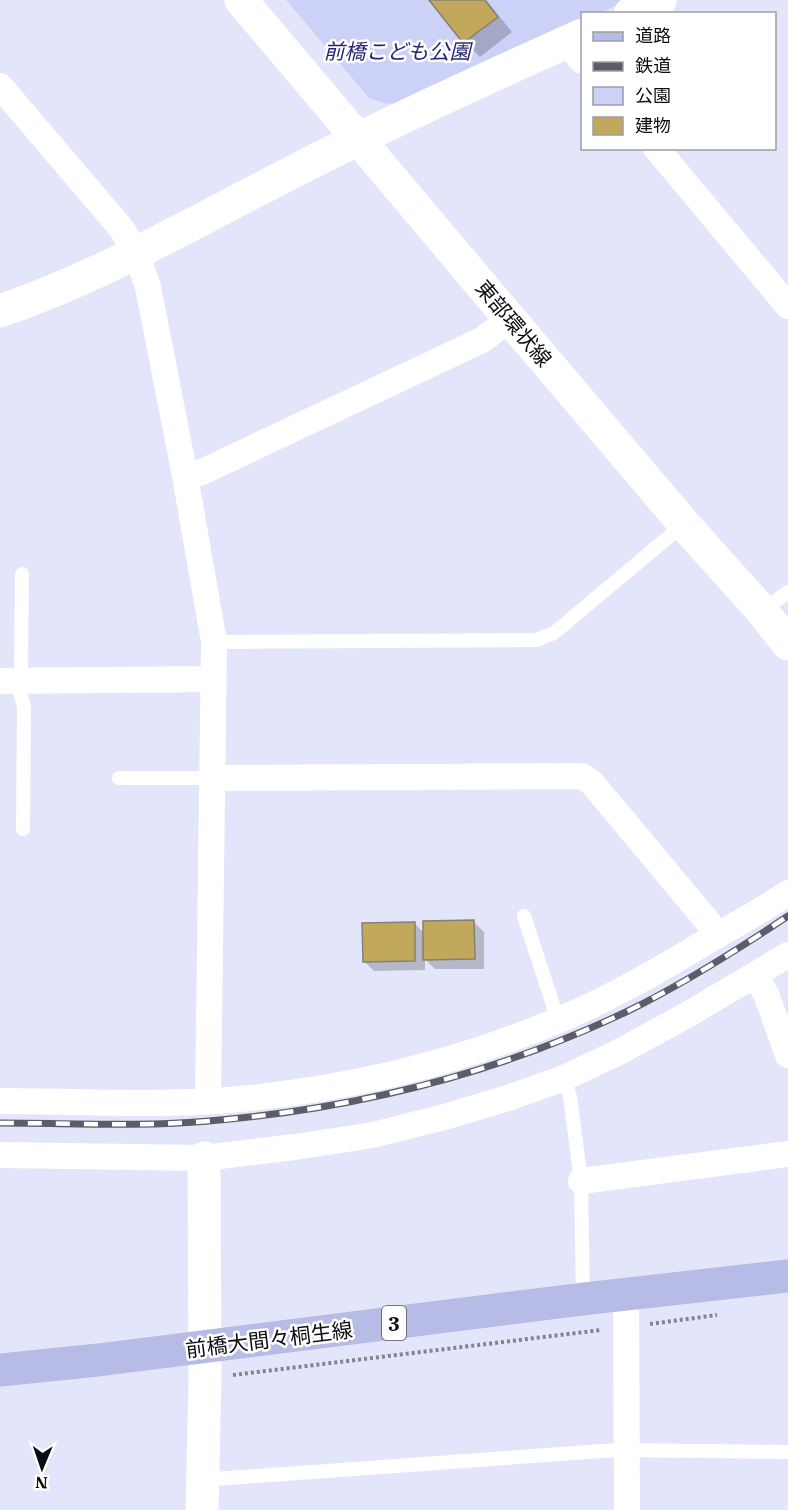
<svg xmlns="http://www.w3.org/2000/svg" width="788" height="1510" font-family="'IBM Plex Serif','Noto Sans JP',serif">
	<rect width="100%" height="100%" fill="#e3e6fa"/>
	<!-- green -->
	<path fill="#ccd2f7" d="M286,0h343l-29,13 -18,1v8l-179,83 -20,-2 -14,-5z"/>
	<!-- shadow -->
	<path fill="#0003" d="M431,0h55l26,32 -32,25 -15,-15z
		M474,922l10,10v37h-49l-10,-10v11l-51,1 -10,-10 50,-38 10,10z"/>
	<!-- building -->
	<path fill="#c1a85c" stroke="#86806e" stroke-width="1.5" d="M429,0h56l13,17 -35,26z
		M474,920l1,39 -52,1v-39z
		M415,922v39l-52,1 -1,-39z"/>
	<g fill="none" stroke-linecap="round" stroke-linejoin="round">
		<!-- path -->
		<path stroke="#818391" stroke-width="4" stroke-dasharray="3 3" stroke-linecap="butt" d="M650,1324l67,-9
			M233,1375l368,-45"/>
		<!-- lane -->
		<path stroke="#fff" stroke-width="14" d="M22,574l-1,96 -4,11 7,26 -1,122
			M762,611l26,-19
			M214,642l322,-2 18,-7 130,-109
			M119,778h93
			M524,916l34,104
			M564,1078l6,19 11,84 2,118
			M202,1480l414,-30 172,2"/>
		<!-- street -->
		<path stroke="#fff" stroke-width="26" d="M566,42l16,19
			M0,86l121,142 15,24 12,35 37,189 29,166 -6,459
			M656,148l132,158
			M185,476l17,-4 280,-132 28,-21
			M0,681l212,-2
			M212,778l370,-2 10,7 116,139 9,14
			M755,975l11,19 22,61
			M0,1101c83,0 167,6 250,-3 108,-11 216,-38 316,-81 51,-22 100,-51 148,-80 25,-14 50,-28 74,-44
			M0,1155l204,3 91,-11 78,-12 75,-19 60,-18 56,-20 53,-25 70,-38 101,-60
			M581,1181l207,-27
			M626,1295l1,215"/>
		<!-- secondary -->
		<path stroke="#fff" stroke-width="33" d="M241,0l269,319 174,205 78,87 26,33
			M630,14l30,-14
			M0,311c99,-34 191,-87 283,-134 98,-51 199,-97 299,-142
			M202,1510l3,-132 -1,-220"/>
		<!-- primary -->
		<path stroke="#b7bce6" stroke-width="33" d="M0,1370l98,-10 485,-61 205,-23"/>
		<!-- rail casing -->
		<g stroke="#5b5d68" stroke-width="7">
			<path id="rail" d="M0,1123c69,0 140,4 209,-2 145,-12 287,-47 419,-110 55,-27 109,-61 160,-95"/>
		</g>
		<!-- rail -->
		<use href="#rail" stroke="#fff" stroke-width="4.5" stroke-dasharray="14" stroke-linecap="butt"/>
	</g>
	<g text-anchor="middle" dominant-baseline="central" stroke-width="5" stroke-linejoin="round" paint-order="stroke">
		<!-- shield labels -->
		<rect fill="#fff" stroke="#55565a" stroke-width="1.5" x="382" y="1306" width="24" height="34" rx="4.5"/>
		<g font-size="20" font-weight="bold" fill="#0c0d13">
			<text x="394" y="1323">3</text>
		</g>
		<!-- park labels -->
		<g font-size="21" font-style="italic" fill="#282674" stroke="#fff">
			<text x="397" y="51">前橋こども公園</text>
		</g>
		<!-- street labels -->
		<g font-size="21" fill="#0c0d13" stroke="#fff">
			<text transform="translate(514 323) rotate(50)">東部環状線</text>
			<text transform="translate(269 1339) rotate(-7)">前橋大間々桐生線</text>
		</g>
	</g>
	<!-- legend -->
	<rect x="581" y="12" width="195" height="138" fill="#ffffff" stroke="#9e9ea1" stroke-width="1.5"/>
	<rect x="593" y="32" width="30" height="9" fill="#b7bce6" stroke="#9e9ea1" stroke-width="1.5"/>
	<text x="635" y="42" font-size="18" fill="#0c0d13">道路</text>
	<rect x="593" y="62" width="30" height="9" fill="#5b5d68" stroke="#9e9ea1" stroke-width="1.5"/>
	<text x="635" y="72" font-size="18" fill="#0c0d13">鉄道</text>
	<rect x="593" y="87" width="30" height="18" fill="#ccd2f7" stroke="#9e9ea1" stroke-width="1.5"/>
	<text x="635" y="102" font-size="18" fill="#0c0d13">公園</text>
	<rect x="593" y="117" width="30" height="18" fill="#c1a85c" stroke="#9e9ea1" stroke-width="1.5"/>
	<text x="635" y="132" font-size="18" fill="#0c0d13">建物</text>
	<!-- north arrow -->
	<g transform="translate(42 1468) rotate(182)" stroke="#ffffff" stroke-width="4.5" paint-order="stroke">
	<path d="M0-4.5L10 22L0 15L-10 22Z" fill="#0c0d13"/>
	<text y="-9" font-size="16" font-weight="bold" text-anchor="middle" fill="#0c0d13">N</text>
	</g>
</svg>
